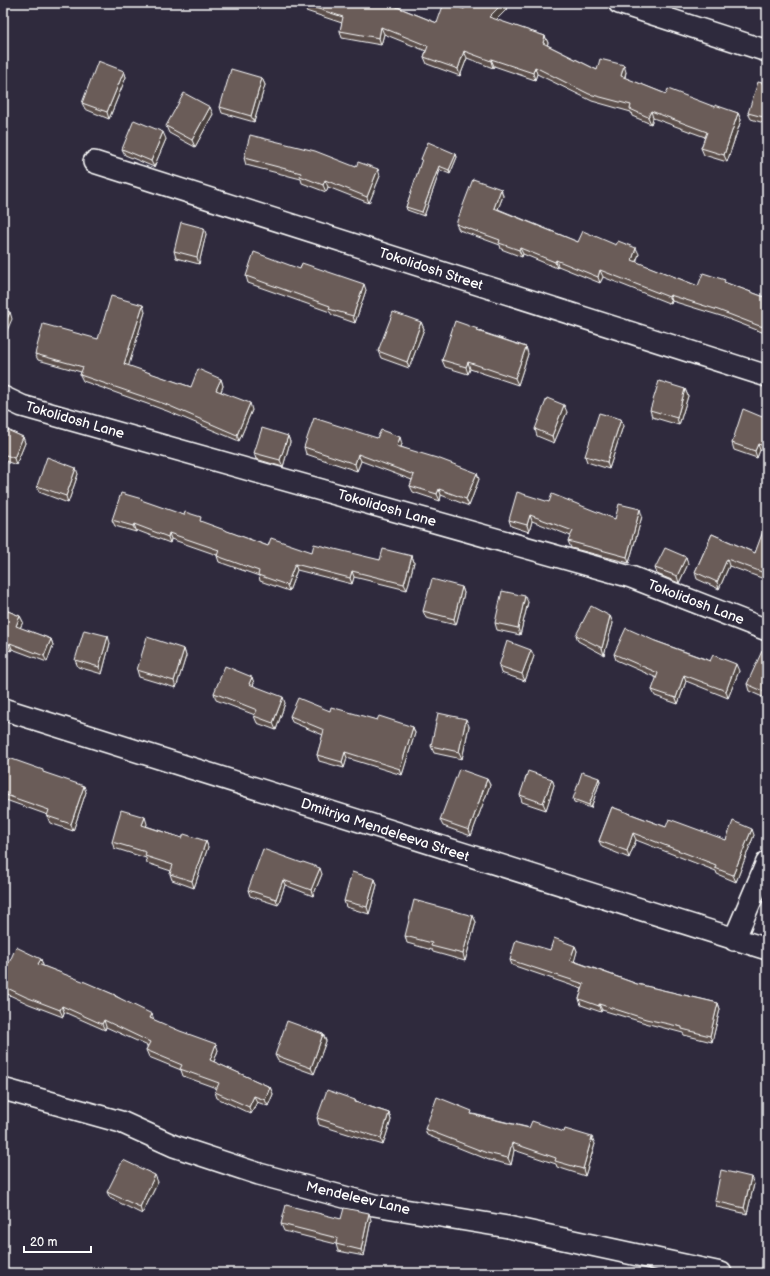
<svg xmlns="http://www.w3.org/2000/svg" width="770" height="1276" font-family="'Balsamiq Sans',sans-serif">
	<rect width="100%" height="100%" fill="#2f2a3d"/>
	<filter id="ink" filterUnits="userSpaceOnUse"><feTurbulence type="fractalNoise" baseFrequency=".025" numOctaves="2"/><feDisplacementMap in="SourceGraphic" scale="8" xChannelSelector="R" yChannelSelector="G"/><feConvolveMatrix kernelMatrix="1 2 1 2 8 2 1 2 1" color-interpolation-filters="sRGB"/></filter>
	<g filter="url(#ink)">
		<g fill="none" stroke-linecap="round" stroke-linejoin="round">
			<!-- street casing -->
			<g stroke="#fff" stroke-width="24">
				<path id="street" d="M619,3l148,48
					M94,162l673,214
					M3,397l19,9 609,171 136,53
					M3,709l764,240
					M734,940l33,-78
					M3,1089l118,33 53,24 85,28 115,31 134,22 213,46"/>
			</g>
			<!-- street -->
			<use href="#street" stroke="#2f2a3d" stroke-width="21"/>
		</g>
		<!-- wall -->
		<path fill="#5b4f4c" stroke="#fff" d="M304,3h86v1l47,19 27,-14 7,-6h34l2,6 -11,11 49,16 3,7 -1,2 50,25 29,2 -1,6 41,16 72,19 3,7 -14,42 -23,-7 -3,-7 4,-11 -52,-19 -2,6 -19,-8 -1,-4 -39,-11 -55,-27 -2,6 -41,-14 -1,2 -26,-10 -7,18 -33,-12 -3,-7 2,-6 -42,-17 -3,11 -39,-7 -2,-7 2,-8 -36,-12 -3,-7z
			M124,71l2,6 -17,42 -24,-10 -3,-6z
			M262,78l3,7 -11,37 -32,-9 -2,-6z
			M767,84v40l-16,-5 -3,-6z
			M213,114l-18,33 -26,-14 -3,-7z
			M166,139l-12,28 -29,-12 -3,-6z
			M456,154l1,3 -7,17 -10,-4 -16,46 -17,-6 -1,-3 16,-46 -1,-2z
			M244,158l112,9 24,9 -11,27 -41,-16 -2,5 -24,-9 -1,-4 -55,-14z
			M501,189l2,7 -5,13 80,33 61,12 -3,8 62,24 28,-3 41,15v36l-46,-18 -49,-15 -1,3 -68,-27 -3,6 -42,-17 -1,2 -34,-14 -1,3 -21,-8 -1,-4 -41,-15 -3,-6z
			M206,234l-7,30 -23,-6 -2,-7z
			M300,269l66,21 -11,33 -23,-8 -2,-3 -82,-29 -2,-7z
			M145,312l-17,54 63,21 30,-8 2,7 -2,6 31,18 -13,31 -72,-30 -84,-30 -3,-6 1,-3 -43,-12 -3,-6 63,-15z
			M421,322l3,7 -15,39 -28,-10 -3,-7z
			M479,331l47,16 2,7 -10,31 -48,-16 -2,5 -23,-7 -3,-7z
			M685,389l3,7 -9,29 -27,-8 -2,-7z
			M567,412l-13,31 -17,-7 -2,-7z
			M767,419v34l-7,-3 -3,8 -23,-8 -2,-7z
			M623,426l-14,43 -22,-7 -2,-6z
			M3,428l20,9 2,6 -9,22 -13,-5z
			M288,436l2,6 -7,25 -27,-8 -2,-6z
			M377,438l25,6 -1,3 78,32 -10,27 -28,-11 -1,6 -27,-9 -3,-6 2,-6 -51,-19 -4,10 -51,-17 -2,-7z
			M78,474l-10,29 -29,-11 -2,-6z
			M142,499v2l126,45 44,6 68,8 32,-4 2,6 -7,28 -53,-13 -2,7 -55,-14 -8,21 -29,-10 -1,-5 -40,-14 -2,-6v-1l-46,-16 -1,4 -34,-13v2l-21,-6 -3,-6z
			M549,502l66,17 27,-3 -13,47 -58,-15 -3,-7 3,-5 -39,-15 -3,11 -18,-6 -2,-6z
			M767,524v56l-38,-14 -10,23 -22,-10 -2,-7 17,-38 43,19z
			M686,557l2,7 -9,19 -22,-9 -2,-6z
			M462,587l2,6 -8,32 -30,-7 -3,-7z
			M528,602l-8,33 -23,-5 -2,-7z
			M3,609l17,7 3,6 -3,6 31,11 2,6 -6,17 -35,-13 -1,2 -8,-3z
			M610,616l3,7 -9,32 -26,-14 -2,-6z
			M655,641l84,30 -11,27 -42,-17 -8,23 -23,-8 -3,-6 5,-12 -41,-18 -2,-6z
			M110,643l-8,31 -24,-7 -3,-7z
			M184,649l2,7 -10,32 -37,-11 -2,-7z
			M767,653v46l-18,-8 -2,-7z
			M534,656l-9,25 -24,-8 -2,-7z
			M254,683l-1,3 32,17 -9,27 -19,-7 -3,-7 1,-1 -39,-15 -2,-7z
			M330,711l83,16 2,6 -13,42 -55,-17 -3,10 -25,-7 -2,-6 6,-20 -31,-13 -2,-6z
			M469,726l-7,33 -28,-6 -3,-7z
			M3,760l42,13 41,19 -13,39 -23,-8 -3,-7 1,-1 -45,-16z
			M599,778l1,3 -9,27 -17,-6 -1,-3z
			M487,779l3,6 -19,51 -28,-10 -3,-6z
			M552,779l2,6 -8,25 -24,-8 -2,-7z
			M612,807l54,20 60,13 28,-5 -18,47 -19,-8 -1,-3 -80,-31 -7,18 -27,-11 -3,-6z
			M147,824l-1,2 36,12 24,3 2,6 -14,41 -22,-8 -2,-6 1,-3 -24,-8 -1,-5 -32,-10 -2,-6z
			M302,863l20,11 -9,22 -28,-11 -7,20 -28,-9 -2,-6z
			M375,879l2,6 -8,29 -23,-7 -2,-6z
			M473,916l3,6 -11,39 -32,-9 -1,-2 -25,-7 -2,-7z
			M575,946l2,5 -3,10 63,23 81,19 2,6 -8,33 -28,-7 -1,-2 -34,-9 -47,-14 -1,2 -20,-7 -2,-6 3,-10 -70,-24 -2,-5 40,-10z
			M3,960l6,3 34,2v1l72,29 1,1 38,24 64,30 -4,12 56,25 3,7 -5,12 -11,-4 -6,12 -34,-16 -2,-6 1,-4 -33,-12 -2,-6 -32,-13 -3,-7 2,-4 -42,-19 -1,3 -41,-18 -1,5 -34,-13 -26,-12z
			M323,1034l3,7 -12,33 -36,-13 -3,-6z
			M355,1100l1,2 33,11 2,7 -8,25 -64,-20 -2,-7z
			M473,1114l122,30 -10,32 -28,-9 -1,-3 -42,-14 -3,15 -22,-5 -62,-25 -2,-6z
			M158,1182l-16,32 -32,-16 -3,-6z
			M754,1184l-7,30 -30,-7 -2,-6z
			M341,1219l30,1 -7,36 -26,-5 -2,-7 -52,-13 -3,-7z"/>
		<!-- shaded-wall -->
		<path fill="#4a403e" stroke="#fff" d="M503,3h2l2,6 -15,15 -3,-7z
			M381,27l3,7 -3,11 -2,-7z
			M545,36l3,7 -3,7 -2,-7z
			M464,51l3,7 -7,18 -2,-7z
			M491,59l3,7 -1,2 -2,-7z
			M624,65l2,7 -3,11 -2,-7z
			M535,67l2,7 -2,6 -2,-7z
			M124,71l2,6 -17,42 -2,-7z
			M262,78l3,7 -11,37 -3,-6z
			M210,107l3,7 -18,33 -3,-7z
			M651,111l2,7 -2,6 -3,-7z
			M738,113l3,7 -14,42 -3,-7z
			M163,132l3,7 -12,28 -3,-6z
			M456,154l1,3 -7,17 -1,-4z
			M439,166l1,4 -16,46 -2,-4z
			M378,169l2,7 -11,27 -2,-6z
			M325,180l3,7 -2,5 -3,-7z
			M501,189l2,7 -7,18 -2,-6z
			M204,228l2,6 -7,30 -2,-7z
			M520,248l3,6 -1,3 -3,-7z
			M636,248l3,6 -5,12 -2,-6z
			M556,260l2,6 -1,2 -2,-6z
			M600,270l3,7 -3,6 -2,-6z
			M364,284l2,6 -11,33 -2,-7z
			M670,295l2,6 -1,3 -2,-7z
			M143,305l2,7 -18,59 -3,-7z
			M10,312l2,7 -9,21v-12z
			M421,322l3,7 -15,39 -2,-6z
			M526,347l2,7 -10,31 -3,-7z
			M468,362l2,7 -2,5 -2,-7z
			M221,379l2,7 -4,10 -3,-6z
			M685,389l3,7 -9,29 -2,-7z
			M250,403l2,7 -13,31 -2,-6z
			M564,405l3,7 -13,31 -2,-7z
			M621,419l2,7 -14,43 -2,-7z
			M288,436l2,6 -7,25 -3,-7z
			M23,437l2,6 -9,22 -2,-7z
			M400,437l2,7 -3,8 -2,-6z
			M758,444l2,6 -3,8 -2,-7z
			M358,454l3,7 -4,10 -2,-7z
			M76,468l2,6 -10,29 -2,-7z
			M477,473l2,6 -10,27 -3,-7z
			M439,489l2,6 -1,6 -3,-7z
			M640,509l2,7 -13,47 -2,-6z
			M530,515l2,6 -3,11 -2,-7z
			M134,524l2,6v2l-3,-6z
			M169,533l2,6 -1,4 -2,-6z
			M412,556l2,6 -7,28 -3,-6z
			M686,557l2,7 -9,19 -2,-7z
			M727,559l2,7 -10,23 -2,-7z
			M295,564l2,6 -8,21 -2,-6z
			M352,571l2,6 -2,7 -2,-6z
			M462,587l2,6 -8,32 -2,-6z
			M525,596l3,6 -8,33 -2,-7z
			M20,616l3,6 -5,10 -2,-6z
			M610,616l3,7 -9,32 -2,-7z
			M108,636l2,7 -8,31 -3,-7z
			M51,639l2,6 -6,17 -3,-6z
			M10,643l2,6 -1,2 -2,-6z
			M184,649l2,7 -10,32 -2,-7z
			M531,650l3,6 -9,25 -3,-7z
			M736,664l3,7 -11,27 -2,-7z
			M684,675l2,6 -8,23 -2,-6z
			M252,677l2,6 -3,8 -2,-7z
			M283,697l2,6 -9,27 -3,-7z
			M466,719l3,7 -7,33 -3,-7z
			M413,727l2,6 -13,42 -2,-6z
			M345,752l2,6 -3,10 -2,-6z
			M599,778l1,3 -9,27 -2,-3z
			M487,779l3,6 -19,51 -2,-6z
			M552,779l2,6 -8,25 -3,-7z
			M84,786l2,6 -13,39 -2,-7z
			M145,817l2,7 -2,8 -3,-7z
			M752,829l2,6 -18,47 -3,-7z
			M633,833l3,7 -7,18 -2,-7z
			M206,841l2,6 -14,41 -2,-7z
			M320,868l2,6 -9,22 -2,-6z
			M375,879l2,6 -8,29 -2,-7z
			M283,880l2,5 -7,20 -2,-6z
			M473,916l3,6 -11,39 -2,-7z
			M575,946l2,5 -4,15 -3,-6z
			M41,959l2,6 -3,6 -2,-7z
			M718,1003l2,6 -8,33 -2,-6z
			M599,1004l3,6 -1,2 -2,-6z
			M62,1006l2,6 -1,5 -3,-7z
			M152,1014l2,6 -4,-2z
			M104,1020l2,7 -1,3 -3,-6z
			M323,1034l3,7 -12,33 -3,-6z
			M216,1044l2,6 -6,17 -2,-7z
			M270,1087l3,7 -5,12 -3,-6z
			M254,1096l3,6 -6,12 -2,-7z
			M389,1113l2,7 -8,25 -2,-7z
			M592,1137l3,7 -10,32 -2,-7z
			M512,1143l2,7 -3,15 -3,-7z
			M155,1175l3,7 -16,32 -2,-7z
			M751,1177l3,7 -7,30 -3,-6z
			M369,1213l2,7 -7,36 -3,-6z"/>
		<!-- building -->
		<path fill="#6a5c58" stroke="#fff" d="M304,3h83l50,20 7,-20h2l18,6 7,-6h32l-14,14 56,19 -2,7 54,27 3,-11 24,6 -3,11 45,18 2,-5 47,18v-2l23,8 -14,42 -23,-7 6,-16 -56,-21 -3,6 -18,-8 1,-4 -42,-11 -54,-27 -2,6 -42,-14v2l-27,-10 -6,18 -34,-12 4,-11 -47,-19 -2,11 -39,-7 3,-14 -40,-13z
			M98,61l26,10 -17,41 -25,-9z
			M231,69l31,9 -11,38 -31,-9z
			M758,82l9,2v34l-19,-5z
			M184,93l26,14 -18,33 -26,-14z
			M134,120l29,12 -12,29 -29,-12z
			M250,135l65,16 41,16 2,-5 20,7 -11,28 -42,-17 -2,5 -23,-9 1,-3 -57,-15z
			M428,142l28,12 -7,16 -10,-4 -17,46 -16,-5 16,-48h-1z
			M473,179l28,10 -7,19 84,34 5,-11 33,14 2,-4 18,7 -4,12 66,26 5,-13 22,7 -1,2 43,16v30l-10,-3 -39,-15 -48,-15 -1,2 -69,-27 -2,7 -42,-17 -1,2 -35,-14 -1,2 -20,-7 1,-3 -44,-16z
			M181,222l23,6 -7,29 -23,-6z
			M254,252l46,17 2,-6 62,21 -11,32 -24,-7 1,-3 -84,-30z
			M111,296l32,9 -19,59 67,23 7,-18 23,10 -5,11 34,13 -13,32 -72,-31 -85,-29 3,-8 -48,-13 8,-30 55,15z
			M3,310l7,2 -7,16z
			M393,312l28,10 -14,40 -29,-11z
			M455,321l23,8 -1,2 49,16 -11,31 -47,-16 -2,5 -24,-7z
			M659,381l26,8 -8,29 -27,-8z
			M547,398l17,7 -12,31 -17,-7z
			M743,409l24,10v28l-9,-3 -3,7 -23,-8z
			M599,413l22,6 -14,43 -22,-6z
			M314,418l63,20 4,-8 19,7 -3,9 43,13 37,14 -11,26 -27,-10 -2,5 -27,-8 4,-11 -56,-21 -3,10 -51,-17z
			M3,428l20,9 -9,21 -11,-4z
			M262,428l26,8 -8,24 -26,-7z
			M47,457l29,11 -10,28 -29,-10z
			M517,492l32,10 3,-8 63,25 4,-15 21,5 -13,48 -59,-16 5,-10 -43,-16 -3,10 -18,-5z
			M121,493l21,6 -1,1 43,15 1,-3 16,5 -1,4 68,25 3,-8 41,14 2,-8 66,16 3,-11 29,7 -8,28 -52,-13 -2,7 -55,-14 -8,21 -29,-10 1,-4 -42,-15 2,-6 -50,-17 -1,4 -34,-13 -1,2 -21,-6z
			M766,523l1,1v50l-40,-15 -10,23 -22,-10 17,-38 43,19z
			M665,548l21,9 -9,19 -22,-8z
			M432,579l30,8 -8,32 -31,-8z
			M502,591l23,5 -7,32 -23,-5z
			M591,606l19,10 -8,32 -26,-13z
			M3,609l17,7 -4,10 35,13 -7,17 -34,-13 -1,2 -6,-2z
			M626,628l29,13 55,20 3,-6 23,9 -10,27 -42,-16 -8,23 -24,-8 6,-17 -44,-19z
			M84,630l24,6 -9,31 -24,-7z
			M147,637l37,12 -10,32 -37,-11z
			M507,641l24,9 -9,24 -23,-8z
			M762,651l5,2v40l-20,-9z
			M225,666l27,11 -3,7 34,13 -10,26 -19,-7 3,-6 -43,-17z
			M298,698l32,13 1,-4 46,13 2,-4 34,11 -13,42 -55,-17 -3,10 -25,-7 7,-25 -34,-14z
			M438,713l28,6 -7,33 -28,-6z
			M9,758l34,12v2l41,14 -13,38 -24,-8 2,-6 -46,-16v-34l5,1z
			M459,769l28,10 -18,51 -29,-10z
			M528,771l24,8 -9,24 -23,-8z
			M582,772l17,6 -10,27 -16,-6z
			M612,807l54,20 3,-8 57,21 7,-19 19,8 -19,46 -18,-7 1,-3 -83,-32 -6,18 -28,-10z
			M121,810l24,7 -3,8 40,13 2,-4 22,7 -14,40 -22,-7 3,-9 -28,-9 1,-4 -34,-10z
			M263,849l39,14 1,-1 17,6 -9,22 -28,-10 -7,19 -28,-9z
			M352,872l23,7 -8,28 -23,-6z
			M414,900l59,16 -10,38 -32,-8 1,-3 -27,-7z
			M554,938l21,8 -5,14 67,24 81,19 -8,33 -28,-7v-2l-36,-8 -47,-15v2l-20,-7 5,-15 -74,-24 6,-20 34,10z
			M16,947l25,12 -3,5 47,18 30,13v1l37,18 -2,4 30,13 36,13 -6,16 60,27 -5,13 -11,-4 -5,11 -34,-15 4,-9 -39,-14 2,-4 -36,-15 4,-8 -46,-22 -2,4 -40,-18 -2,4 -34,-13 -23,-11v-26l6,3z
			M287,1021l36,13 -12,34 -36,-13z
			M327,1090l28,10v2l34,11 -8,25 -64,-20z
			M437,1097l35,14 -1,3 58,14 3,-7 32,11 1,-3 27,8 -9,32 -28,-8 1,-3 -44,-15 -4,15 -21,-5 -62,-24z
			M123,1160l32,15 -15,32 -33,-15z
			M721,1170l30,7 -7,31 -29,-7z
			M286,1205l55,14 3,-11 25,5 -8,37 -25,-6 1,-6 -56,-14z"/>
	</g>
	<g text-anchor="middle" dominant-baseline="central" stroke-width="3.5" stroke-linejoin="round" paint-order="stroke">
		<!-- street labels -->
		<g font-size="14" fill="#fff" stroke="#2f2a3d">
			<text transform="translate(431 269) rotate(18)">Tokolidosh Street</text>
			<text transform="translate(75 420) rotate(16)">Tokolidosh Lane</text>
			<text transform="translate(387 508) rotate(16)">Tokolidosh Lane</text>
			<text transform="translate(696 602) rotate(21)">Tokolidosh Lane</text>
			<text transform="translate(385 830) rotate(18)">Dmitriya Mendeleeva Street</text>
			<text transform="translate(358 1198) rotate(13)">Mendeleev Lane</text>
		</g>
	</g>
	<!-- margin -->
	<rect width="770" height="1276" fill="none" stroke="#2f2a3d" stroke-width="16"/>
	<rect x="8" y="8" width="754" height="1260" fill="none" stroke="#fff" stroke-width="1.5" filter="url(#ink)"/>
	<!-- scale -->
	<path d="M24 1246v6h67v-6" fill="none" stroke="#ffffff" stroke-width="2"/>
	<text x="30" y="1246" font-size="12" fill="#ffffff" stroke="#2f2a3d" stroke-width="3" paint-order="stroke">20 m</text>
</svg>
